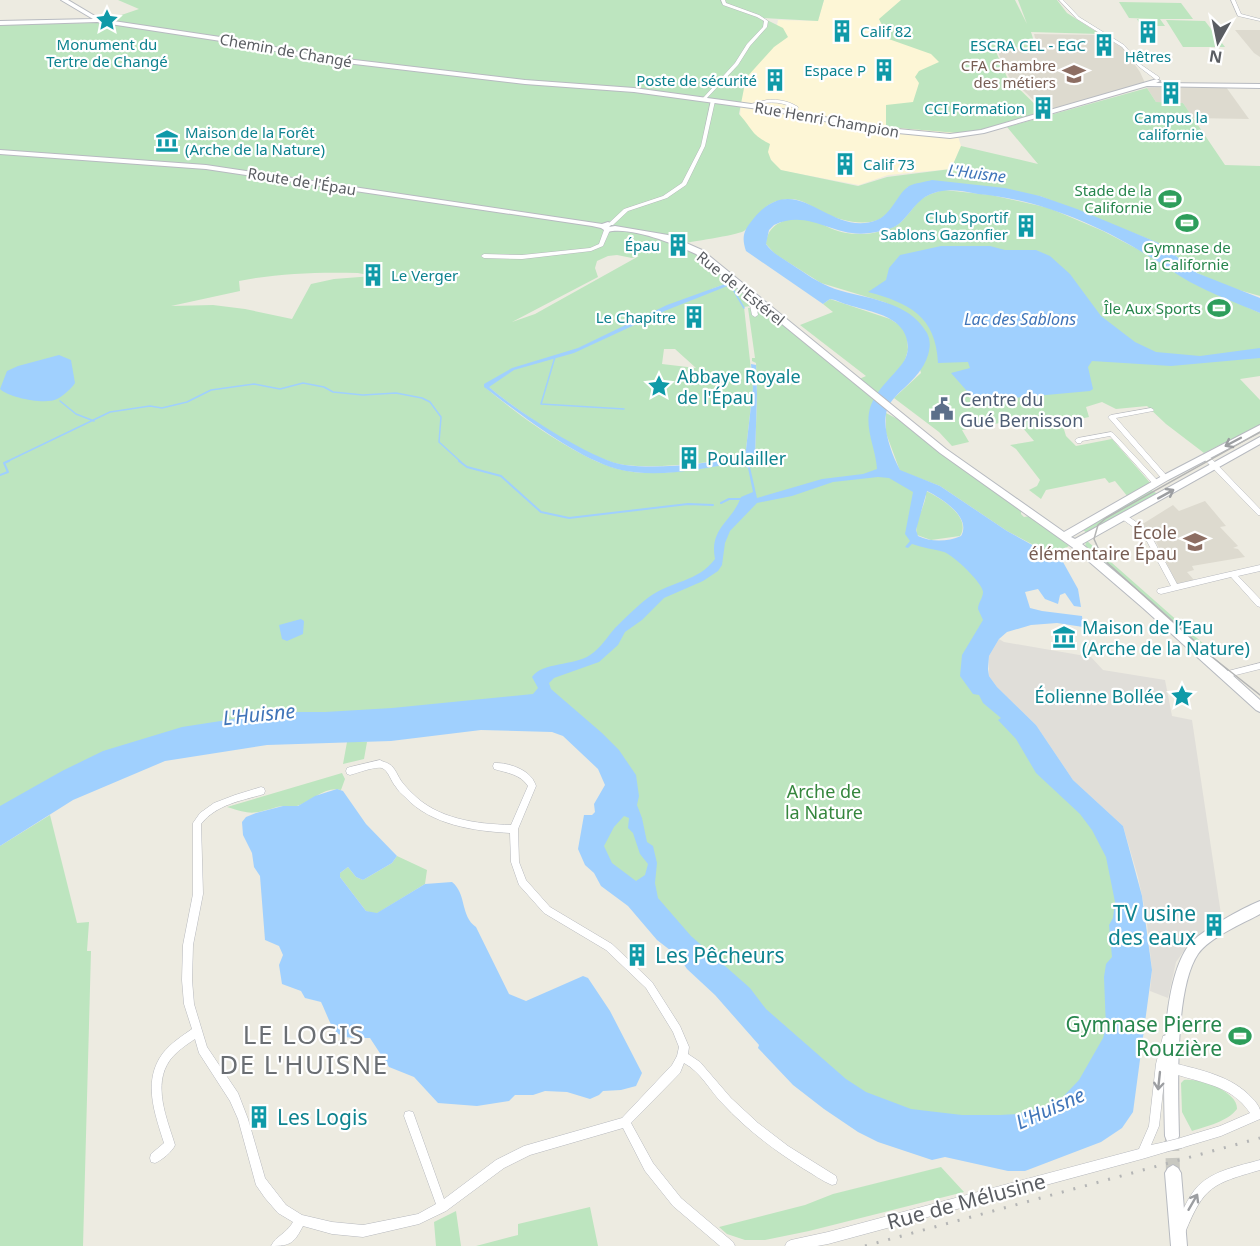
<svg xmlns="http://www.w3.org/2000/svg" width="1260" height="1246" font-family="'Noto Sans',sans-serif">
	<rect width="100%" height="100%" fill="#edebe1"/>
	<!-- commercial -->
	<path fill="#fdf6d6" d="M824,0h149l49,14 14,34h-42l13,29 38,37 -60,15 -28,4 4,13 -10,23 -63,6 -29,10 -80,-15 -39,-51 2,-42 34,-46 2,-11 40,1z"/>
	<!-- industrial -->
	<path fill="#e0ded9" d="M999,639l5,3 87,15 12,13 62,10 7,36 20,4 30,201 -31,20 -15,21 -8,36 -18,-7 2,-21 -6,-55 -8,-38 -15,-51 -50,-46 -37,-55 -39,-38 -8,-11v-20z"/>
	<!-- education -->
	<path fill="#dddacf" d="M1235,30h25v27l-6,-4z
		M1034,34l67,1 22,13 17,24 5,11 -100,28 -36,-34 -13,-29 42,1z
		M1166,87h60l23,32 -56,-1 -10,-15 -27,-1 -9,-14z
		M1205,501l21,25 -6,1 18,19 -5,2 5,1 7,8 -53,9 2,4 -7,2 7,8 -17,4 -23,-46v-4l-13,-9 32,-20 6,6z"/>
	<!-- green -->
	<path fill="#bde5bf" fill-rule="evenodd" d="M118,0h706l-6,21 -55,-3 20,10 5,9 -14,10 -28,31 -7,36c14,15 11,20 31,30l-2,8 3,8 10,10 77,16 29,-9 64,-8 10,-23 77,18 -31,-37 140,-39 9,14 27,1 42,62 35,1v130l-32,-9 -31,-14 -36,-29 -121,-48 -132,-9c-8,10 -18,28 -30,33 -16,6 -40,0 -54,-7 -14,-7 -25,-17 -42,-13 -21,3 -23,20 -38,31 -9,5 -53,10 -67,14l18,9 33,24 -3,1v5l-16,6 20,-5 -2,-6 11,7 12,20 -6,1 9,81 -8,70c-40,4 -80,11 -120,7 -36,-4 -107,-54 -135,-77l-5,-1c31,27 94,72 133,82 37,10 82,-1 119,-6l6,2 12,-7 2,-64 -1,-31 -4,-2v-3h3l-7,-50 15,-2 92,75 11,-5 -66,-51 33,-13 -10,-8 7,-5 60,20 11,7 6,10 1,14 -3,10 -26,48 10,58 28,22 -5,45 12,9 26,4 46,40 -15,61 8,37 128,151 19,59 -42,219 -206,15 -291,-265 19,-93 -74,-56 -348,27 -194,85v-802l98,-1 41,-14zM617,255l15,3 7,-2 -104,58 -23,8 86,-45 -3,-9 2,-7 11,-5zM358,273l15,3 -39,3 -23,5 -19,35 -47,-10 -32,-4 -42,1 69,-15 -1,-10c40,-8 80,-9 119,-8zM664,349h11l21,19 -34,-4z
		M901,0h114l12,24 -9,-24h39l10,13 33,21 -69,-2 5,16 -42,-1 13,30 38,37 -60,15 -28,4 -71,-6v-22l27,-3 6,-19 -4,-6 4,-6 20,-9 -8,-8 -48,-17 2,-6 -6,-12z
		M1119,2l62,1 12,16h-33l5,7h-24l-4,-7h19l-27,-1z
		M1166,20l39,1 20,26h-42z
		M944,190l47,5 58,13 54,23 44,23 41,26 72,33v63l-20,3 20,21v25l-56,28 -38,-29 -19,-18 -31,3 -14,-7 -16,5 3,10 -27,6 4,13 10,10 36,-7 40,46 -24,12 -13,-16 -6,2 -4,-5 -59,12 -5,9 -12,-9 8,-4 3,-6 -24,-31 -6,-4 24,-4 -18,-21 -54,10 7,12 -17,4 -13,-14 -45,-34 27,-25 -18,-62 -19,-9 -63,-19 -46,-29 -9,-10c1,-21 23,-28 42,-25 10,2 20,9 30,12 9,3 19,3 28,3 9,-1 28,-5 35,-12 18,-18 14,-25 43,-32z
		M886,413l17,9 118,89v3l3,3 6,-1 39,30 -17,9 -45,-24 -67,-45 -40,-15 -14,-38z
		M1150,489l9,6 -71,39 -6,-5z
		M926,491c15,7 46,26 34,45l-29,4 -14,-5c-4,-15 10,-29 9,-44z
		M1086,540l120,106 -6,2 -115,-100z
		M347,742h20l-3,17 -21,5z
		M342,773l3,6 -4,11c-16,-4 -30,12 -44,16 -6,1 -13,-1 -20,1 -24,7 -25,8 -50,0z
		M50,815l27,108 12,-1 -2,29h4l-8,295h-83v-400z
		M397,856l30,14 -2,14 -49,30 -10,-3 -26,-34v-4l8,-6 8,10 7,3 29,-17z
		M1184,1080c15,-2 54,11 53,29 -10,13 -30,17 -45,22l-10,-19 -1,-29z
		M941,1167l23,25 -155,39 -44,9h-20l-18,-6 -8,-7 86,-22 28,-11z
		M590,1207l8,39h-122l42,-11v-11z
		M456,1211l5,35h-25l-2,-24z"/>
	<!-- water -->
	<path fill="#a0d0fe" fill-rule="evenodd" d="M932,180l73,8 35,8 37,13 84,35 36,29 63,25v15c-23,-10 -48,-19 -70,-31 -15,-8 -28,-19 -43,-27 -50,-31 -110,-56 -169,-61 -11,-2 -25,-5 -36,-3 -24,4 -27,18 -42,32 -6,6 -21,9 -30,10 -36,6 -60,-25 -96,-8l-5,5 -3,14c6,9 16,14 25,20 14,9 27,19 44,25 31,10 73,11 92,44 4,8 3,15 1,22 -9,29 -38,37 -42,59 -3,17 6,41 14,56l40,16 67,45 56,31 15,27 3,18 -7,-1 -9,-13 -5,2 -2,9 -13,-5 -7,-10 -13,3 5,16 12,3 40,5 1,11 -26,-4 -26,2 -24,7 -8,7 -10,17 -1,13 1,7 8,11 39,38 37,55 50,46 19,70 10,74 -19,142 -11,16 -21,14 -76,29h-17l-63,-14 -13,3 -54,-18 -20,-10 -34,-23 -31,-24 -35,-37 1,-3 -44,-50 -28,-26 -8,-12 -22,-17 -29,-34 -27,-20 -7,-13 -9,-8 -7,-16 6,-34h8l3,-3 -1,-8 11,-19 -7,-16 -35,-33 -11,-4 -71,-2 -90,11 -124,4 -102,16 -92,39 -73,46v-40l62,-35 41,-20 79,-24 97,-15h46l67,-4 141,-14 5,-6 -6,-11c10,-15 42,-11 58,-22 11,-7 17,-18 25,-27 10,-10 22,-22 34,-31 22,-16 49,-15 66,-38 -6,-31 17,-37 26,-62l12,-5 -5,-24 -11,-5c-38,6 -81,16 -120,6 -43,-12 -97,-55 -133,-82v-3l28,-16 66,-20 89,-43 58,-21v-5l4,-1 -2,1 3,6 -63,25 -93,43 -60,17 -25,17c25,22 104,74 136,78 40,5 80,-3 120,-7l8,-70 -2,-24 5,1 1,29 -2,64 -5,9 7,31 65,-19 41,-5 14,-5c-1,-21 -14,-42 -6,-64 6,-16 21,-28 31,-41 4,-5 6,-12 6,-17 -1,-36 -48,-35 -73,-47l-5,-1 -7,5 -77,-53c-5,-15 -2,-21 8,-33 44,-52 75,21 123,2 15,-6 20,-26 32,-34 6,-3 16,-4 23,-6zM878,477l11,1 24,14 -8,42 5,7 -5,6 3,1 4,-4c11,4 22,5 32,8 9,3 39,31 39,40 0,6 -5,11 -5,17l5,11 -21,35 -2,21 13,18 6,1 4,8 18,15 -3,2 18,19 20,34 44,41 12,16 14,27 9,45 -2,16 -4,7 3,32 -6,7 -2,13 2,51 -3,10 -24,42 -22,23 -39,11 -18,1h-38l-51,-6 -45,-17 -20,-13 -80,-70 -16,-21 -59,-52 -33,-38 -3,-15 2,-20 -4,-17 -6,-4 -5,-24 -5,-13 2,-9 -3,-21 -17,-25 -17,-17 -51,-44 -2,-6 5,-5 45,-16 19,-17 7,-13 17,-12 22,-22 39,-17 15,-10 4,-6 3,-22 5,-12 27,-28 35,-7 41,-14zM927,491c14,7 45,26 34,45 -14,6 -30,6 -43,0l-2,-6zM624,816l5,2 -1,10 5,5 7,21 8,10 -3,11 -9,6 -24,-18 -8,-17 10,-19z
		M941,246h49l15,4h31l14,6 20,18 31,42 34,26 21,10 44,4 60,-8v10l-89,8 -79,-5 -4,6 5,22 -3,2 -111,10 -5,-2 -23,-26 19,-5 -2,-6 -30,1c-2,-47 -29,-60 -70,-71l18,-12 3,-12 11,-13z
		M59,355l12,5 4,23c-3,5 -12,13 -18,16 -11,6 -48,-1 -57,-10l7,-18 11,-5z
		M301,619l3,2 -1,13 -16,7 -5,-2 -3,-14z
		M337,789l6,2 23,33 31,32 -5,7 -29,17 -7,-3 -8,-10 -8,6v4l26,34 11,2 48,-29 27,-2c15,12 8,34 24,45l33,67 17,7 57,-25 5,2 22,33 32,62 -6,13 -15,4 -18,1 -4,4 -9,4 -23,-7 -22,-1 -12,4h-18l-6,6 -32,5 -39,-3 -24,-26 -25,-10 -19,-29c-39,1 -34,-4 -49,-36l-16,-4 -4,-7 -19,-7 -3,-19 4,-10 -4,-9 -14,-6 -5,-64 -6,-9 -2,-14 -9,-18 -1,-13 4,-5 10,-4 27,-7h15l17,-10z"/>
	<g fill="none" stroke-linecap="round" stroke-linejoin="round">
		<!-- stream-far1 -->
		<path stroke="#a0d0fe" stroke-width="1.5" d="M727,279l17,29
			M555,357l-14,47 83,5
			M60,401l16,13 18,7
			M6,462l104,-50 40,-6 12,2 25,-6 24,-12 43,-6 26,5 23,-6 21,4 9,5 30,3 33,-2 26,5 8,4 11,15 -2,25 22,20"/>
		<!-- stream -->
		<path stroke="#a0d0fe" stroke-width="2" d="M459,461l8,6 34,9 40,36 28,6 119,-14 25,1
			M0,475l8,-3 -4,-9 5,-2
			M721,503l8,-4h12"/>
		<!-- secondary-tunnel -->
		<path stroke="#c8c8c1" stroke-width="14" stroke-dasharray="14 7" stroke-linecap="butt" d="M1172,1137l1,36"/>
		<!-- street casing -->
		<g stroke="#b7b9be" stroke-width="1">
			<path id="street" d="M721,0h4l1,3 33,12 9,6 -1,6 -17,19 -12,19 -33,35h-2v-2l32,-35 12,-19 16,-17 1,-6 -7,-4 -34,-12z
				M1059,0h4l16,17 45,28 16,19 19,13v2h-4l-17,-13 -16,-19 -45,-28z
				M1231,0h4l6,14 19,5v2l-22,-5z
				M711,100l4,1 -10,45 -19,39 -19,13 -39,13 -15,14h-4v-2l15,-14 39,-13 19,-13 19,-37z
				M767,100c11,-1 22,1 31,7l-2,6 -2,1 -2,-1 2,-5c-15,-8 -30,-6 -45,-2l-2,-1z
				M607,228l3,2 -7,16 -12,5 -69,8 -38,-1 -3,-2 3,-2 38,1 68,-7 9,-4 5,-14z
				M751,293l3,2 4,20 -3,2 -3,-2 -4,-20z
				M1151,408l3,2 -1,1 -37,7 51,58 1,2 -1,2h-4l-55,-63 3,-2z
				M1111,432l2,1 45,48 1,2 -1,2h-4l-44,-49 -28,5 -1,2h-4l-2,-3 3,-2z
				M1204,455h4l52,54v6h-2l-54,-56 -1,-2z
				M1122,515h4l22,15 29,54 83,-19v6l-22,5 22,23v8l-3,-1 -26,-29 -70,17 -3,-1 -1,-2 1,-2 13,-3 -28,-52 -21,-15 -1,-2z
				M1260,663v6l-36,9 -3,-1 -1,-2 1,-2 3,-1z
				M380,760c3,2 6,2 9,4 6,3 9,13 13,18 3,4 6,7 10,11 25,26 64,31 99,32l17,-39c-8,-12 -21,-13 -34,-17l-1,-3 1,-3c11,-1 30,5 37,14 2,2 4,6 5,9l-18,43 1,33 7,18 24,27 62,37 40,38 28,44 9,21 -1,7 12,8 31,36 27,25 30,23 48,30 1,4 -1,4 -4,1c-10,-4 -19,-11 -28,-16 -30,-19 -58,-40 -81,-65 -13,-13 -22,-32 -39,-41l-4,10 -49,50 22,40 28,35 52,44 2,4h-15l-47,-40 -28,-35 -22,-43 -93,27 -26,13 -58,43 -27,13 -56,13 -31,-3 -29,-8c-9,17 -12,20 -32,20 5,-10 16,-13 22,-24l-15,-9 -13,-15 -9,-13 -18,-66 -8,-18 -31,-48 -4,-14c-9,6 -18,12 -25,21 -18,25 -3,59 5,85 -3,7 -13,15 -20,18l-4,-1 -1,-4 1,-4 13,-11c-9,-29 -22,-62 -1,-90 8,-10 19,-17 29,-24l-8,-25 -2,-24 1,-35 10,-51v-71l7,-10 14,-10 21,-8 26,-8 3,1 1,3 -1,3c-23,7 -47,10 -63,30l2,70 -10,51 -1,35 2,24 13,43 31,46 10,26 17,59 21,27 16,10 30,7 31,3 55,-11 18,-10 -32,-88 1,-4 4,-1 4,1 31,87 52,-39 28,-14 98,-28 50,-53 5,-9 2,-9 -6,-15 -27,-44 -40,-38 -62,-37 -25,-28 -8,-23 -1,-29c-36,-2 -79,-8 -105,-36 -3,-3 -7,-6 -9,-10 -5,-5 -7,-16 -14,-19 -6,-2 -25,5 -32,7l-3,-1 -1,-3 1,-3 3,-1z
				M1167,1035l4,1 1,4 -6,24 -7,62 -8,19 14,-3 4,1 1,4 -1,4 -27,8 -314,85 -11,2h-32l2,-4 4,-2 37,-8 311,-83 10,-23 7,-62 7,-28z
				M1173,1063c28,7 59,13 79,35 3,3 7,8 8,12 0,3 0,6 0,9l-39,17 -40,12 -4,-1 -1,-4 1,-4 43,-13 30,-13c-19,-29 -51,-30 -81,-41l-1,-4 1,-4z
				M1260,1160v10c-48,14 -56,16 -75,63l-4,2 -4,-2 -2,-4c6,-15 12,-31 23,-43 16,-16 41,-20 62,-26z"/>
		</g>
		<!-- secondary casing -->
		<g stroke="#b7bac0" stroke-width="2">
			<path id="secondary" d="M61,0h7l32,19 147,22 65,14 213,25 109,8 132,18 111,21 73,7 31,-4 176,-51 3,2 -4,2 104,1v4l-113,-2 -163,47 -34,5 -73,-7 -111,-21 -132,-18 -109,-8 -213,-25 -65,-14 -150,-23 -97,3v-4l93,-2z
				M0,150l206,15 396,59 6,-2 4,2 -3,3 6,-1 53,9 34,15 244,199 118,83 98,-56 98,-51v7l-92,48 -97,57 4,2 185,-102v7l-178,100 69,58 109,98v12l-4,-2 -113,-102 -71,-61 -132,-94 -244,-199c-22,-10 -65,-28 -89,-22l-6,-4 -9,-2 -386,-57 -206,-15z
				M1260,901v13c-18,10 -50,23 -62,40 -24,35 -20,138 -19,182l-2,5 -5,2 -5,-2 -2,-5c-1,-51 -6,-150 24,-191 11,-14 54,-37 71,-44z
				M1173,1165l5,3 3,5 6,73h-16l-6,-73 3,-5z"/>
		</g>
		<!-- street -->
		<use href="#street" fill="#fff" fill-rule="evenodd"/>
		<!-- secondary -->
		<use href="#secondary" fill="#fff" fill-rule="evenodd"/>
		<!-- tram -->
		<path stroke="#b4b5b5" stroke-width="1.5" d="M1260,432l-154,86 -8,7 -4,14 9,20 109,98 48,38"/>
		<!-- rail -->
		<path stroke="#b4b5b5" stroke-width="3" stroke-dasharray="2 10" stroke-linecap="butt" d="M865,1246l395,-108"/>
		<!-- street-bridge casing -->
		<g stroke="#b7b9be" stroke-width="11" stroke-linecap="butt">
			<path id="street-bridge" d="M1165,1147l16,-4"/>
		</g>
		<!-- street-bridge -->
		<use href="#street-bridge" stroke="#fff" stroke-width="10"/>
	</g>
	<!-- one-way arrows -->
	<defs><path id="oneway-shaft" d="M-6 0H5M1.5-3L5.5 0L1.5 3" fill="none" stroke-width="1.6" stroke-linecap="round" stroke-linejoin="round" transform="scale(1.5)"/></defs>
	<g stroke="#9c9ea1">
		<use href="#oneway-shaft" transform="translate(1233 442) rotate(152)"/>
		<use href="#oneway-shaft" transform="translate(1166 494) rotate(-29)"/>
		<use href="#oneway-shaft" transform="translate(1159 1081) rotate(96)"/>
		<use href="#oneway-shaft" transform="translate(1193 1202) rotate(-60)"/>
	</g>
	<!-- icons -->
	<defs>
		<g id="sight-bare" transform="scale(1.8)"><path d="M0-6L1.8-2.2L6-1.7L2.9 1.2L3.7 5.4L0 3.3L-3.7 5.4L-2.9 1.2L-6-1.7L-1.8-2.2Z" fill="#0f9aa8" stroke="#fff" stroke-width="2.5" paint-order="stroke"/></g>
		<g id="building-bare" transform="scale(1.8)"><path d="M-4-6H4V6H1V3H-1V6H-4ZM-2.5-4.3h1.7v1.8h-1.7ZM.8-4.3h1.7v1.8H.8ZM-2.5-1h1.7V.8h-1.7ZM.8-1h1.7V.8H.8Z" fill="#0f9aa8" stroke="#fff" stroke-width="2.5" paint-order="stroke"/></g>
		<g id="school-bare" transform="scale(1.8)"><path d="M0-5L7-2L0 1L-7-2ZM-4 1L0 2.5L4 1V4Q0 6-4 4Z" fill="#8d6e63" stroke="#fff" stroke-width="2.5" paint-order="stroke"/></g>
		<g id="museum-bare" transform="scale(1.8)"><path d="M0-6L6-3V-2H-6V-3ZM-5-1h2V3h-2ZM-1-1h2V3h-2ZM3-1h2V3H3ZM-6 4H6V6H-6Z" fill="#0f9aa8" stroke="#fff" stroke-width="2.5" paint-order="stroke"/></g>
		<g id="stadium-bare" transform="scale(1.8)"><path d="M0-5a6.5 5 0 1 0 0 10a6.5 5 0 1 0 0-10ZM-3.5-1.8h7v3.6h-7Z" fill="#2e9e5b" stroke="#fff" stroke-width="2.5" paint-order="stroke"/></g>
		<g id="civic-bare" transform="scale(1.8)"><path d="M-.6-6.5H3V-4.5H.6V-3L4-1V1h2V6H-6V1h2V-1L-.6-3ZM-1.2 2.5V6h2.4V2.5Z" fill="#5c6f8a" stroke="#fff" stroke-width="2.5" paint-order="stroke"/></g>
	</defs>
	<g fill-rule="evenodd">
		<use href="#sight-bare" x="107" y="20"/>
		<use href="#building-bare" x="842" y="31"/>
		<use href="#building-bare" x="1148" y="32"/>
		<use href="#building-bare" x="1104" y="45"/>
		<use href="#building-bare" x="884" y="70"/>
		<use href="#school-bare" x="1074" y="74"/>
		<use href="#building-bare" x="775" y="80"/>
		<use href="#building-bare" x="1171" y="93"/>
		<use href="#building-bare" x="1043" y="108"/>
		<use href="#museum-bare" x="167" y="141"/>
		<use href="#building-bare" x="845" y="164"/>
		<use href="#stadium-bare" x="1170" y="199"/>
		<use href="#stadium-bare" x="1187" y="223"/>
		<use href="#building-bare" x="1026" y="226"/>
		<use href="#building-bare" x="678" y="245"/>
		<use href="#building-bare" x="373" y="275"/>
		<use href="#stadium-bare" x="1219" y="308"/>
		<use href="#building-bare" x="694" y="317"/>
		<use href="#sight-bare" x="659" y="386"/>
		<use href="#civic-bare" x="942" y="409"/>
		<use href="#building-bare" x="689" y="458"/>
		<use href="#school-bare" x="1195" y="542"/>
		<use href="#museum-bare" x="1064" y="637"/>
		<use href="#sight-bare" x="1182" y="696"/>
		<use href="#building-bare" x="1214" y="925"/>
		<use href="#building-bare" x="637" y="955"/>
		<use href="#stadium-bare" x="1240" y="1036"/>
		<use href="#building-bare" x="259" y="1117"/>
	</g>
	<g text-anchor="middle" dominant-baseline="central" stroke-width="4.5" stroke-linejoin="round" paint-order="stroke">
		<!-- far-culture labels -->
		<g font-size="15" fill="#0d838f" stroke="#fff" text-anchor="end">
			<text x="860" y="31" text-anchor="start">Calif 82</text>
			<text x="107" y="44" text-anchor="middle">Monument du<tspan x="107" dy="17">Tertre de Changé</tspan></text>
			<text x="1086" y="45">ESCRA CEL - EGC</text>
			<text x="1148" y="56" text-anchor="middle">Hêtres</text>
			<text x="866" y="70">Espace P</text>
			<text x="757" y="80">Poste de sécurité</text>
			<text x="1025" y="108">CCI Formation</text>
			<text x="1171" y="117" text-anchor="middle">Campus la<tspan x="1171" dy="17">californie</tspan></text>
			<text x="185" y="132" text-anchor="start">Maison de la Forêt<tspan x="185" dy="17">(Arche de la Nature)</tspan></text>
			<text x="863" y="164" text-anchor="start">Calif 73</text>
			<text x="1008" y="217">Club Sportif<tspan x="1008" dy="17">Sablons Gazonfier</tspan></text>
			<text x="660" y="245">Épau</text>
			<text x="391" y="275" text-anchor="start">Le Verger</text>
			<text x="676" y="317">Le Chapitre</text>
		</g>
		<!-- far-street labels -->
		<g font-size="15" fill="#5a5d62" stroke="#fff">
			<text transform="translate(286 50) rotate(10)">Chemin de Changé</text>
			<text transform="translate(827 119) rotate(10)">Rue Henri Champion</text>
			<text transform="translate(302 181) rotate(9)">Route de l'Épau</text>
			<text transform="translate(741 288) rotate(39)">Rue de l'Estérel</text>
		</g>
		<!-- far-education labels -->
		<g font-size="15" fill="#785e54" stroke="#fff" text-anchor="end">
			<text x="1056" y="65">CFA Chambre<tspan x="1056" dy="17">des métiers</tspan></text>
		</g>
		<!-- far-leisure labels -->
		<g font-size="15" fill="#27864d" stroke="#fff" text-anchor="end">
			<text x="1152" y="190">Stade de la<tspan x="1152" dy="17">Californie</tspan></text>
			<text x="1187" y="247" text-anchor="middle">Gymnase de<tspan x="1187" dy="17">la Californie</tspan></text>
			<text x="1201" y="308">Île Aux Sports</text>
		</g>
		<!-- far-water labels -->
		<g font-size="16" font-style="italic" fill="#4075b9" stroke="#fff">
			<text transform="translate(977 173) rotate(7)">L'Huisne</text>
			<text x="1020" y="319">Lac des Sablons</text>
		</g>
		<!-- culture labels -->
		<g font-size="18" fill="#0d838f" stroke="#fff" text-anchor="start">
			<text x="677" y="376">Abbaye Royale<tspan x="677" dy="21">de l'Épau</tspan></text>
			<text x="707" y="458">Poulailler</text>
			<text x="1082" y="627">Maison de l’Eau<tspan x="1082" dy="21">(Arche de la Nature)</tspan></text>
			<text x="1164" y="696" text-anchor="end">Éolienne Bollée</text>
		</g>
		<!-- service labels -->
		<g font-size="18" fill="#4e5e75" stroke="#fff" text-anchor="start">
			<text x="960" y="399">Centre du<tspan x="960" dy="21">Gué Bernisson</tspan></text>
		</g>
		<!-- education labels -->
		<g font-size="18" fill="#785e54" stroke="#fff" text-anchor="end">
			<text x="1177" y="532">École<tspan x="1177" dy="21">élémentaire Épau</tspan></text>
		</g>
		<!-- park labels -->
		<g font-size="18" fill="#35863d" stroke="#fff">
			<text x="824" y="791">Arche de<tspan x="824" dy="21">la Nature</tspan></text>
		</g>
		<!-- water labels -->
		<g font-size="20" font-style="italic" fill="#4075b9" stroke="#fff">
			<text transform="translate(259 714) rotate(-6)">L'Huisne</text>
			<text transform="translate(1050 1108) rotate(-24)">L'Huisne</text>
		</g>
		<!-- near-culture labels -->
		<g font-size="21" fill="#0d838f" stroke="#fff" text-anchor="start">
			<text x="1196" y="913" text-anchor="end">TV usine<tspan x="1196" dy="24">des eaux</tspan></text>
			<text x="655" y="955">Les Pêcheurs</text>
			<text x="277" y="1117">Les Logis</text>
		</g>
		<!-- near-leisure labels -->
		<g font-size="21" fill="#27864d" stroke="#fff" text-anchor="end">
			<text x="1222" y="1024">Gymnase Pierre<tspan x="1222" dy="24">Rouzière</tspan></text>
		</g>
		<!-- near-street labels -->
		<g font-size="21" fill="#5a5d62" stroke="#fff">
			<text transform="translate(966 1201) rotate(-15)">Rue de Mélusine</text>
		</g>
		<!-- near-quarter labels -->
		<g font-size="26" letter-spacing="1.5" fill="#6b6f74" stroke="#fff">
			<text x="304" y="1034">LE LOGIS<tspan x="304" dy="30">DE L'HUISNE</tspan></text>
		</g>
	</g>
	<!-- north arrow -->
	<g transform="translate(1218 42) rotate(189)" stroke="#ffffff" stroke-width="4.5" paint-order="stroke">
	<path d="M0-4.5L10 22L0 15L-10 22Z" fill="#5a5d62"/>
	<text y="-9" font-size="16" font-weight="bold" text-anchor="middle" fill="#5a5d62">N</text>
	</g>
</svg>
